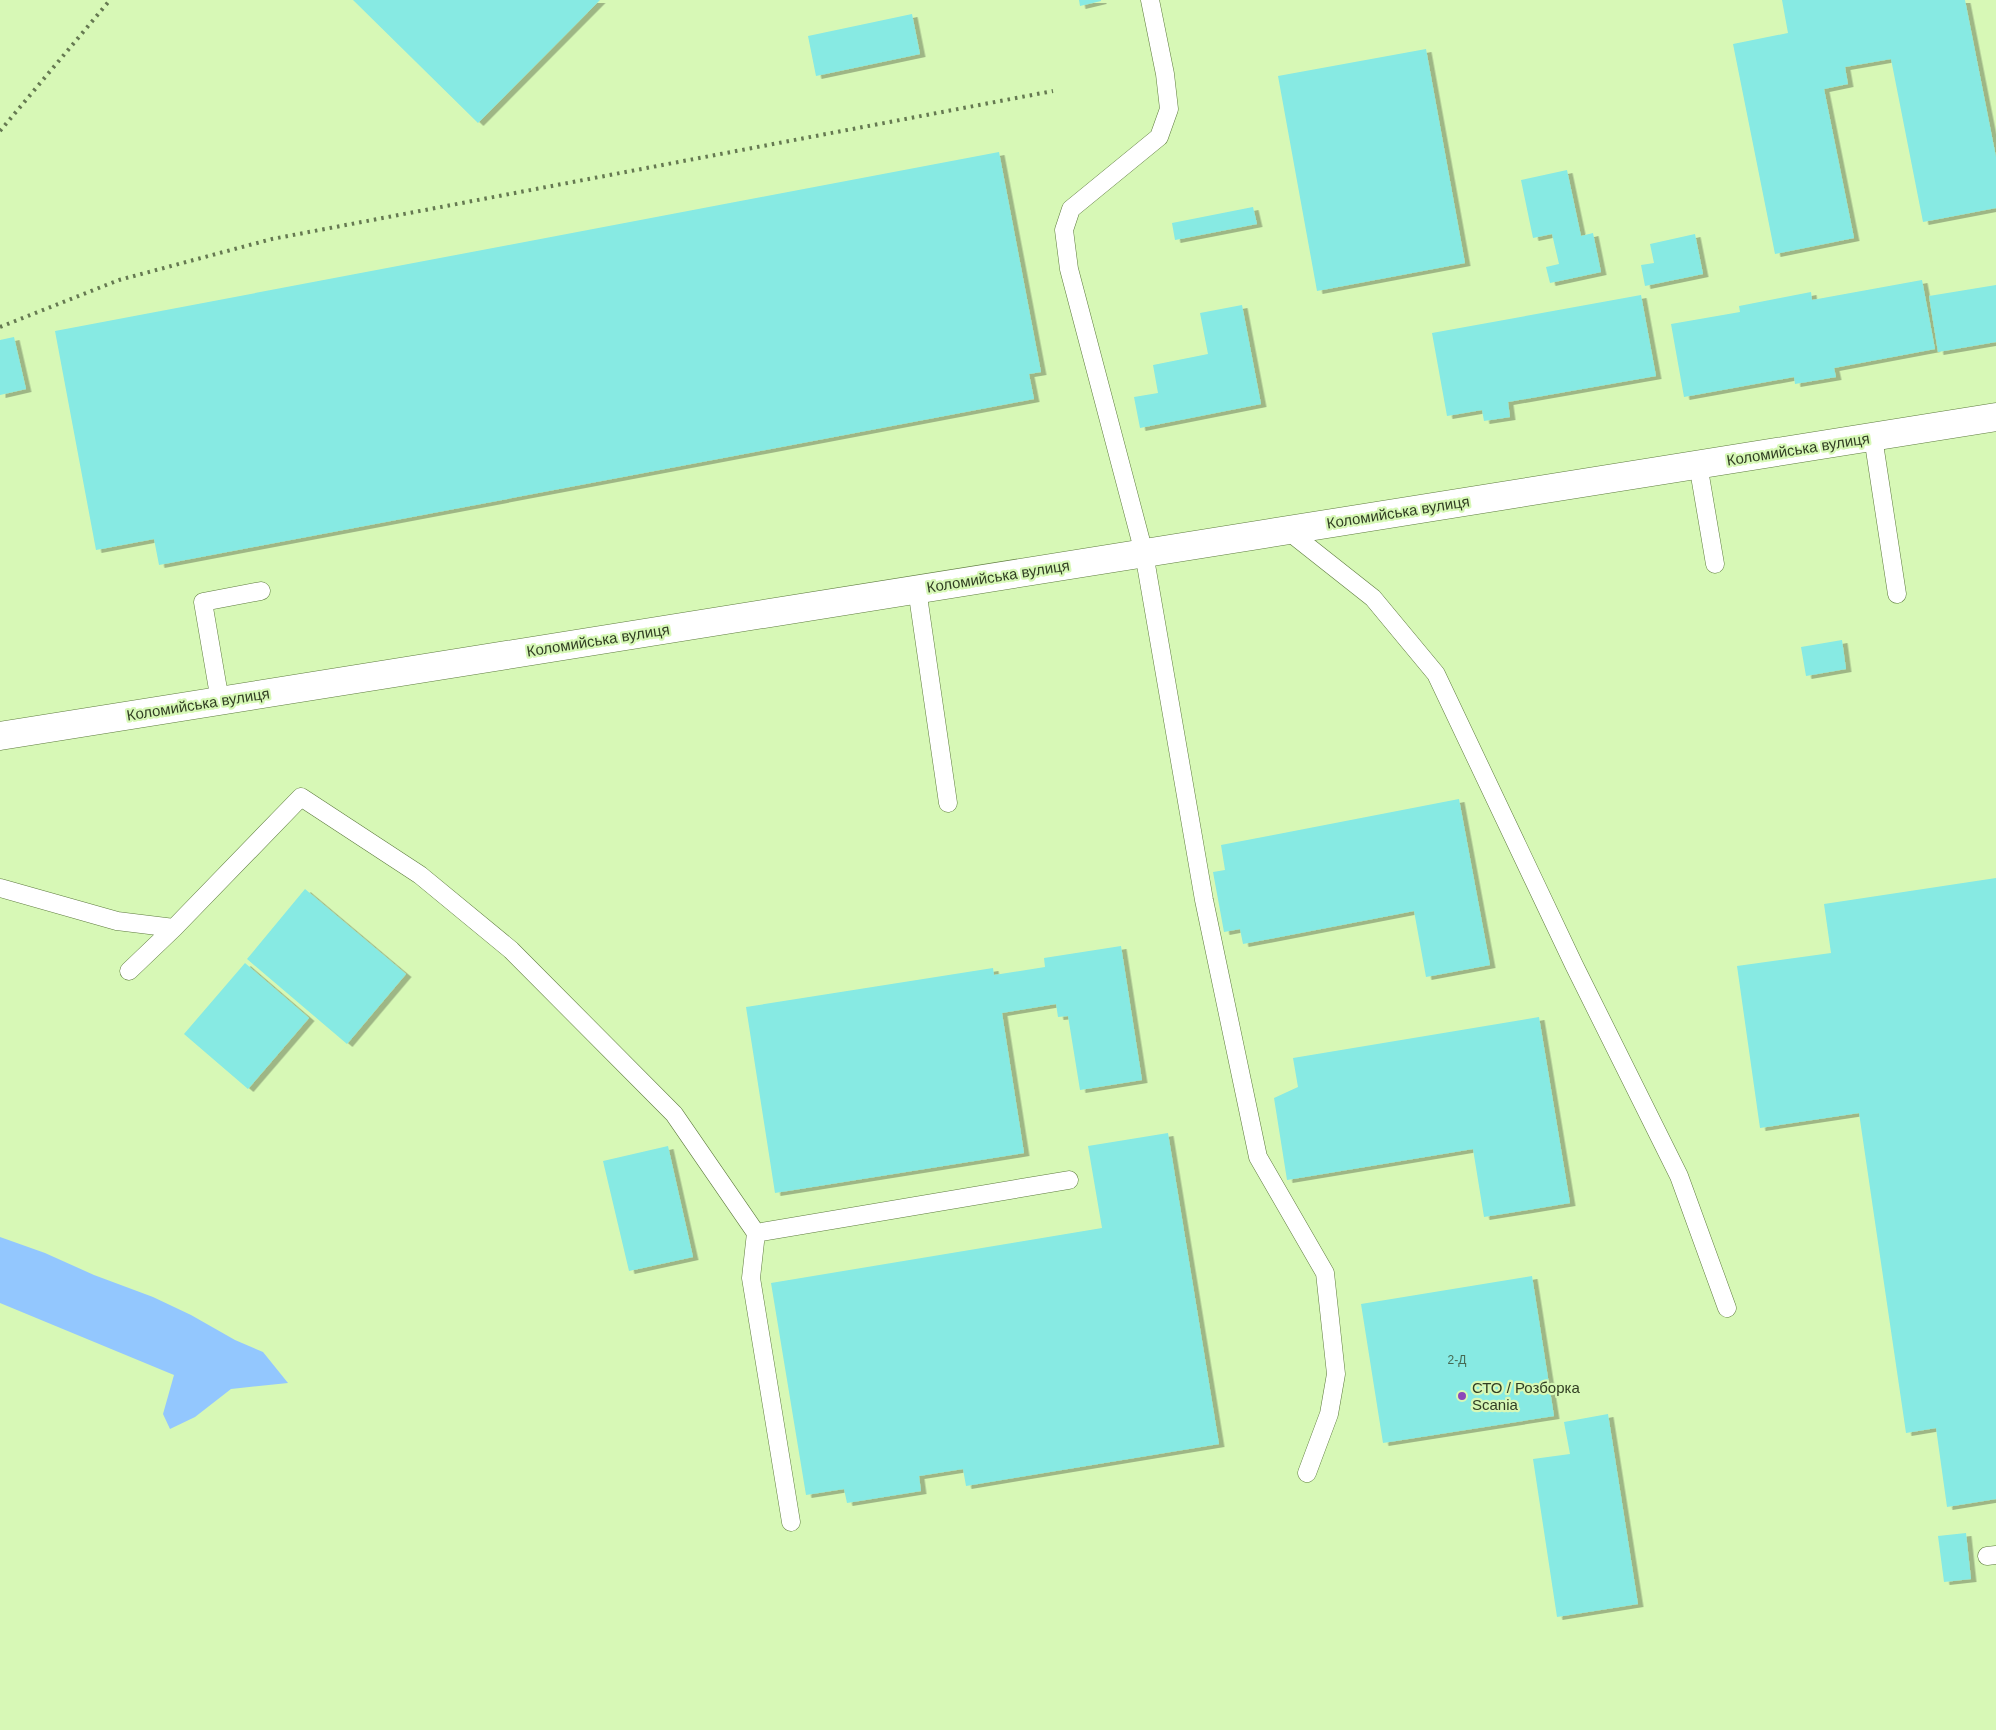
<svg xmlns="http://www.w3.org/2000/svg" width="1996" height="1730" font-family="Helvetica,sans-serif">
	<defs>
		<filter id="shadow"><feDropShadow dx="5.5" dy="3" stdDeviation="0" flood-color="#0004"/></filter>
	</defs>
	<rect width="100%" height="100%" fill="#d7f8b6"/>
	<!-- water -->
	<path fill="#93c7fe" d="M0,1237l45,16 49,22 59,22 38,18 44,25 28,12 25,31 -57,6 -36,28 -25,12 -7,-15 11,-39 -174,-72z"/>
	<!-- building -->
	<path fill="#87eae3" filter="url(#shadow)" d="M353,0h247l-122,123z
		M1079,0h22v1l-21,5z
		M1782,0h183l31,157v51l-73,14 -32,-163 -46,8 3,17 -24,5 30,149 -79,16 -42,-210 55,-11z
		M912,14l8,40 -104,22 -8,-40z
		M1426,49l39,214 -148,28 -39,-215z
		M999,152l42,220 -12,2 5,25 -875,166 -5,-26 -58,11 -41,-219z
		M1567,170l14,66 12,-3 8,39 -51,11 -4,-16 13,-3 -7,-30 -19,4 -12,-58z
		M1253,207l4,17 -82,16 -3,-17z
		M1695,234l8,40 -58,12 -4,-21 13,-2 -4,-19z
		M1922,280l13,69 -101,19 2,9 -41,7 -1,-7 -110,20 -13,-73 69,-12 -1,-6 72,-14 1,8z
		M1996,285v57l-58,10 -9,-56z
		M1641,295l15,81 -148,26 2,15 -26,4 -2,-11 -35,6 -15,-83z
		M1242,305l19,99 -121,24 -6,-31 24,-4 -5,-28 55,-11 -8,-41z
		M14,337l12,52 -26,6v-55z
		M1842,640l4,29 -40,7 -5,-29z
		M1459,799l31,166 -64,12 -12,-66 -171,33 -3,-15 -16,3 -11,-60 12,-2 -4,-25z
		M1996,878v621l-49,8 -11,-79 -30,5 -47,-320 -99,15 -23,-162 94,-13 -7,-49z
		M305,889l101,85 -59,70 -100,-85z
		M1121,946l21,134 -62,10 -12,-74 -10,1 -2,-13 -54,9 22,140 -249,40 -29,-186 247,-39 1,7 51,-8 -1,-9z
		M245,963l64,55 -61,71 -64,-55z
		M1539,1017l31,186 -86,14 -11,-68 -186,31 -13,-82 24,-11 -5,-29z
		M1168,1133l51,311 -253,42 -3,-17 -44,7 2,15 -74,12 -3,-14 -38,6 -35,-212 331,-55 -14,-82z
		M668,1146l25,111 -64,14 -26,-110z
		M1532,1276l22,140 -171,27 -22,-139z
		M1608,1414l30,190 -81,13 -24,-158 37,-5 -6,-32z
		M1966,1533l5,46 -27,3 -6,-46z"/>
	<g fill="none" stroke-linecap="round" stroke-linejoin="round">
		<!-- lane casing -->
		<g stroke="#5e7b3e" stroke-width="19">
			<path id="lane" d="M1150,0l15,74 4,35 -10,28 -88,72 -7,21 5,39 75,284 60,347 54,257 67,116 11,101 -7,40 -22,59
				M1873,437l24,157
				M1698,464l17,100
				M1287,530l86,68 63,76 138,291 105,211 48,132
				M917,589l31,214
				M220,701l-17,-99 58,-11
				M0,888l117,33 57,7 127,-131 119,78 91,75 163,164 82,119
				M129,971l45,-43
				M791,1522l-40,-244 5,-45 313,-53
				M1987,1556l9,-1"/>
		</g>
		<!-- secondary casing -->
		<g stroke="#5e7b3e" stroke-width="29">
			<path id="secondary" d="M0,736l1996,-319"/>
		</g>
		<!-- lane -->
		<use href="#lane" stroke="#fff" stroke-width="18"/>
		<!-- secondary -->
		<use href="#secondary" stroke="#fff" stroke-width="28"/>
		<!-- rail -->
		<path stroke="#657951" stroke-width="4" stroke-dasharray="2.5 5" stroke-linecap="butt" d="M0,131l110,-131
			M0,327l119,-47 153,-41 781,-148"/>
	</g>
	<!-- markers -->
	<circle fill="#8c46b9" stroke="#d7f8b6" stroke-width="2" cx="1462" cy="1396" r="5"/>
	<g text-anchor="middle" dominant-baseline="central" stroke-width="4.5" stroke-linejoin="round" paint-order="stroke">
		<!-- number labels -->
		<g font-size="12" fill="#466953">
			<text x="1457" y="1360">2-Д</text>
		</g>
		<!-- street labels -->
		<g font-size="15" fill="#313e23" stroke="#d7f8b6">
			<text transform="translate(1798 449) rotate(-9)">Коломийська вулиця</text>
			<text transform="translate(1398 512) rotate(-9)">Коломийська вулиця</text>
			<text transform="translate(998 576) rotate(-9)">Коломийська вулиця</text>
			<text transform="translate(598 640) rotate(-9)">Коломийська вулиця</text>
			<text transform="translate(198 704) rotate(-9)">Коломийська вулиця</text>
		</g>
		<!-- poi labels -->
		<g font-size="15" fill="#313e23" stroke="#d7f8b6" text-anchor="start">
			<text x="1472" y="1387">СТО / Розборка<tspan x="1472" dy="17">Scania</tspan></text>
		</g>
	</g>
</svg>
